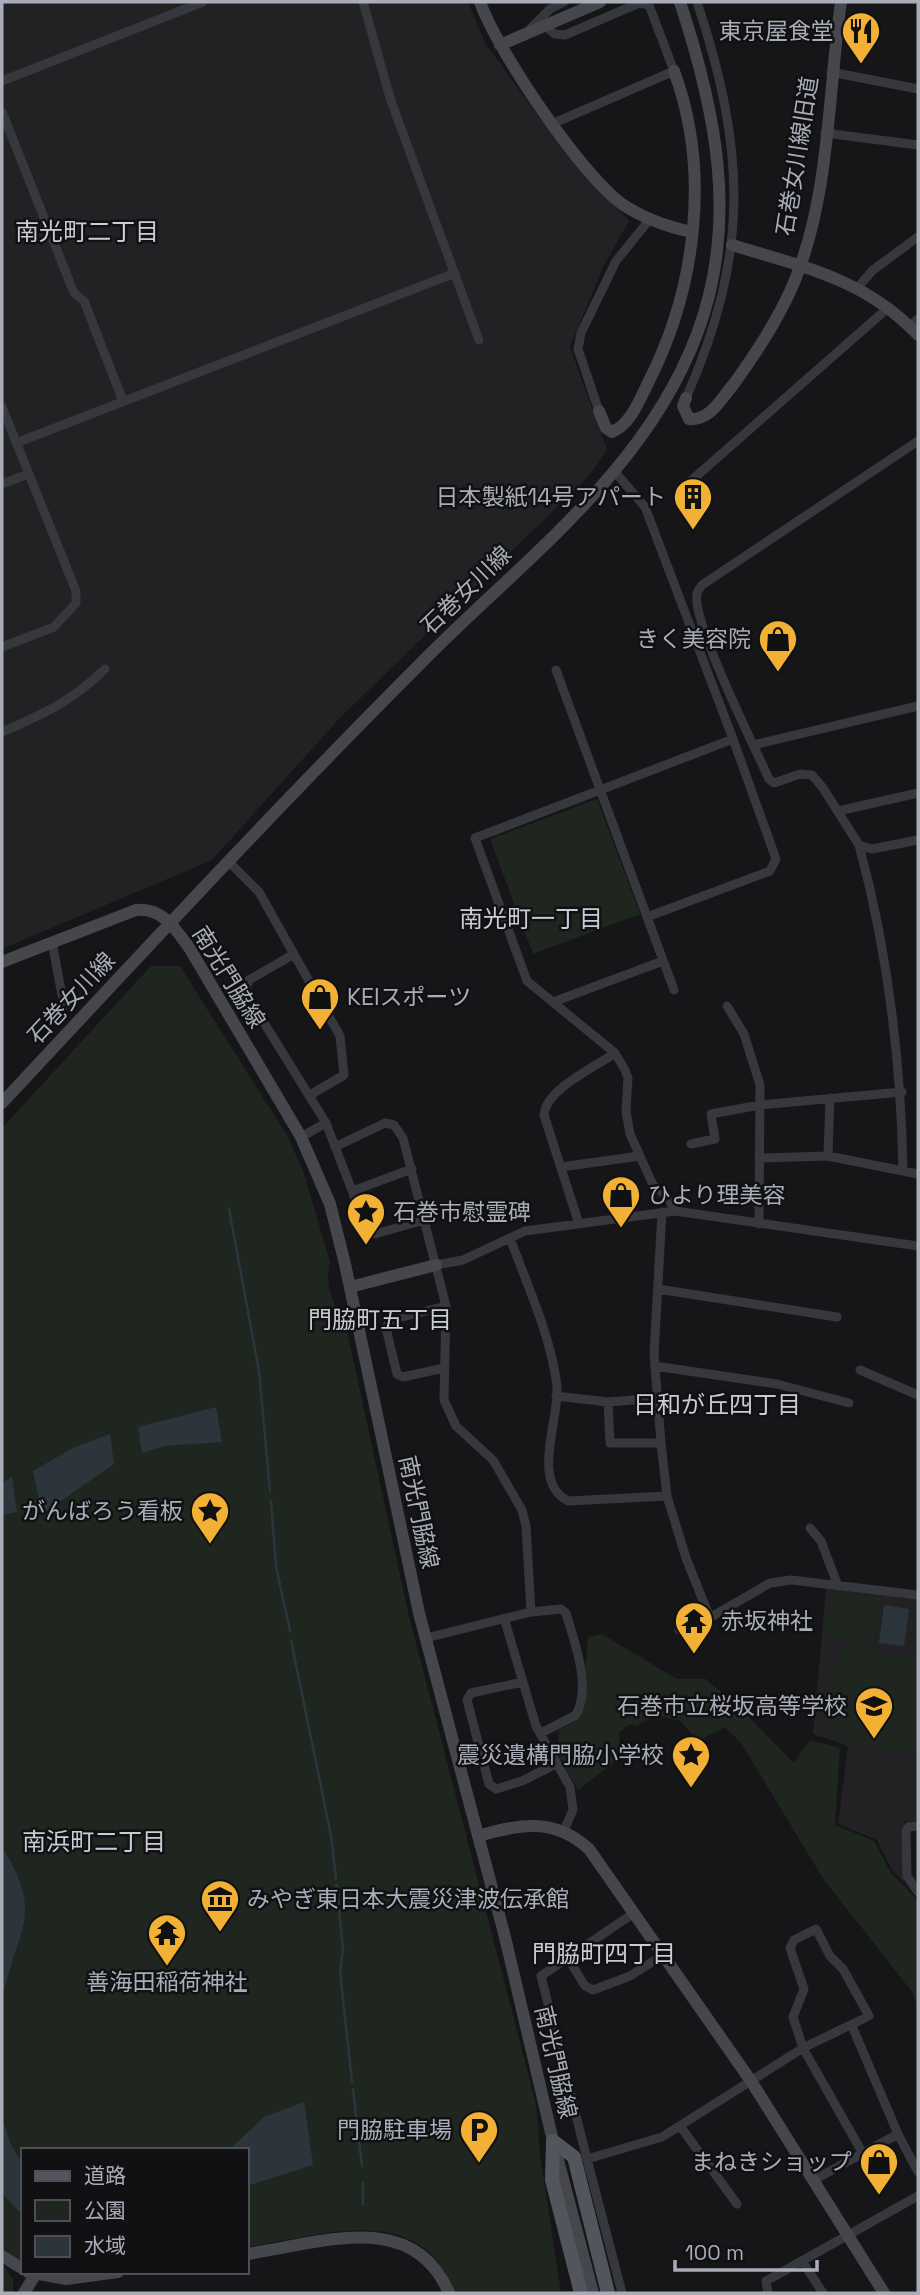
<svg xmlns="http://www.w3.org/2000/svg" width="920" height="2295" font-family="'Space Grotesk','Noto Sans JP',sans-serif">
	<rect width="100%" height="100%" fill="#161618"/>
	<!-- built -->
	<path fill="#222225" d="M2,2h466l17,41 74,101 70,77 -27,48 -32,78 37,102 -18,27 -250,243 -127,141 -210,89z
		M826,1589l92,10v223l-14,-1v61l-12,-12 -15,-30 -39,-16 10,-78 -35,-12z"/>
	<!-- green -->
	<path fill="#1e261f" d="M597,799l43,115 -107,40 -43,-115z
		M151,966h29l108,171 15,34 27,91c-5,19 0,40 14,55l64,295 128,492 4,50 21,139h-106c-34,-95 -134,-57 -208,-46v-97h-224v114l-21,-14v-1122z
		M829,1592l51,6 -6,47 -51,-6z
		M602,1634l75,45h29l32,27 56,57 16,-23 30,8 -5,77 39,16 17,32 27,27v110l-5,-17 -89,-113 -83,-137 -16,-16 -27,14 -18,-20 -25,-6 -19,11 -6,-2 -11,8 2,25 -43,33 -21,-37 2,-23 22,-13 7,-80z
		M839,1647l79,12v89l-6,5 -58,-9 -25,-10z
		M2,2263l11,16v14h-11z"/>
	<!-- water -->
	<path fill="#2c353c" d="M216,1407l6,35 -58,4 -22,7 -4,-26z
		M110,1434l4,30 -72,50 -9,-43 40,-23z
		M12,1477l5,35 -15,3v-32z
		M884,1605l25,4 -5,37 -25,-3z
		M2,1847c41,65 18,78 2,143 -2,10 1,23 -2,31z
		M304,2102l9,63 -66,21v-36h-18l35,-33z
		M2,2117l8,26 13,22v51l-21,-23z"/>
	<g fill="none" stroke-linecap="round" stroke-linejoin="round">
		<!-- stream -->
		<path stroke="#2c353c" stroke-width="2.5" d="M229,1209l30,162 11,120
			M271,1501l5,65 14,65
			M291,1640l40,196 5,43
			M336,1885l1,2
			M338,1900l5,49 -3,23 12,110
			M353,2089l9,77
			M363,2205v-22"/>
		<!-- street -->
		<path stroke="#37383d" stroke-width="9" d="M363,2l28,99 88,239
			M545,26l10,8 10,1 74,-32 10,2 25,66 -120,52
			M530,29l20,-20 14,-7
			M831,72l87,17
			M2,81l201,-79
			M2,112l72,181 10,8 39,100
			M825,133l93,12
			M858,287l15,-17 45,-33
			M909,326l9,-7
			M686,398c64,-145 60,-247 11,-396
			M2,407l74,184v12l-22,24 -52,20
			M599,411l-21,-62 3,-16 35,-72 34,-42
			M918,441l-216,144c-2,3 -5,6 -5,9 -6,26 59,156 72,185l5,4 26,-9 12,1 11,13 36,57 13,4 46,-9
			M16,443l439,-170
			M615,472l30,35 88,232
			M2,484l26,-10
			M684,487l205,-180
			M556,670l118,320
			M2,732c42,-18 70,-31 103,-63
			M753,745l165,-39
			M838,811l80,-18
			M859,845c29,107 42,215 44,326
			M229,862l30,30 81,144 4,39 -34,20
			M647,917l123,-46 6,-12 -43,-120 -258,99 52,143 88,72 10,17 3,8 -2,33 4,23 23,51 14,11 8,15
			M52,942l12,64
			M294,954l-45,26 -4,12 81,131 42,109 7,2 49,-14
			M553,1002l110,-41
			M727,1006l17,28 16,51 -1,139
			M301,1137l25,-14
			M691,1144l24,-5 -4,-25 49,-9 142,-13
			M337,1146l48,-23 9,2 9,13 43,168 -2,94 12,26 37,34 29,50 4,16 5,86
			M828,1156l2,-58
			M759,1158l69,-2 90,18
			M561,1167l79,-11
			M355,1190l57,-21
			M662,1212l-8,142 7,89 6,53 19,62 24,60
			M579,1224l-35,-109c2,-26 50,-47 71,-62
			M510,1238c17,47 41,98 47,148 3,32 -27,96 11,115l99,-5
			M436,1265l27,-5 62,-29 150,-20 243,35
			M658,1289l179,28
			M655,1366l122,18 72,19
			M444,1368l-41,9 -6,-3 -11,-46 4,-8 56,-14
			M860,1370l58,25
			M556,1396l52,6 49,-4
			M608,1402l2,41h51
			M810,1528l11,13 17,45
			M504,1618l32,108 34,61 3,23 -9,20
			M679,1630l15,-3 76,-44 21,-3 127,15
			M426,1638l105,-26 30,-3 5,4c8,29 26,73 10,102l-35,18
			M523,1682l-52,11 -4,7 22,84 7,5 26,-8 34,-17
			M918,1826l-10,1 -2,4 1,45 11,16
			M634,1913l-93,63 46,183 75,-22 141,-89 66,-32 -26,-47 -13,-13 -14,-27 -22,11 -4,8 14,41 -11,28 10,31 59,104
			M567,1957l18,29 8,4 37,-14 33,-21
			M852,2026l46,108 20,38
			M680,2126l57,78
			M587,2159l35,134
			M812,2181l86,-47
			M802,2261l21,32
			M768,2293l-2,-12 152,-85"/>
		<!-- secondary -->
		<path stroke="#45474d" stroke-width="12" d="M480,2c18,50 100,171 142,202 21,14 46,23 70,28
			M500,45l100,-43
			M732,245c72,22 133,34 186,90
			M686,398l-3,8 6,13c21,2 32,-20 44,-34 24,-33 47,-68 62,-105 35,-86 33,-187 46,-278
			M599,411l7,17 6,4c19,-8 28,-33 37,-51 47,-93 62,-210 25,-310
			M2,962l134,-52c27,-3 40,20 54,39l111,188 29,67 15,60 74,349 86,324 48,204 40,152
			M2,1103c139,-149 277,-298 421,-442 100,-101 223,-190 274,-327 42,-111 19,-223 -17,-332
			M350,1287l86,-22
			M478,1836c42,-12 76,-19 111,13l162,232 133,212
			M247,2254c71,-10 166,-47 202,39
			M2,2256l21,13
			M28,2272l38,7 52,-7
			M24,2293l11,-18"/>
		<!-- primary -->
		<path stroke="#53555c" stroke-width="14" d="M553,2141l21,16 34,136
			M553,2141l-1,39 29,113"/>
	</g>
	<!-- icons -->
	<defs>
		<g id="restaurant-pin" transform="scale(2.0125)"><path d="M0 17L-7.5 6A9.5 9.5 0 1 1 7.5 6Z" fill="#f2b134" stroke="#111113"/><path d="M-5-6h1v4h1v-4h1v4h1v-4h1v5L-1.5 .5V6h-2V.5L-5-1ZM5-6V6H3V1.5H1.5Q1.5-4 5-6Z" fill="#111"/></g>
		<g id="building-pin" transform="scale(2.0125)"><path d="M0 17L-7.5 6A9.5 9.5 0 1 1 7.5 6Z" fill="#f2b134" stroke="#111113"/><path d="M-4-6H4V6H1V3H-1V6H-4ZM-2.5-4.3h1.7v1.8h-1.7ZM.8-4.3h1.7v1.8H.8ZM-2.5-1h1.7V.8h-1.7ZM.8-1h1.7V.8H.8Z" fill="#111"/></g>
		<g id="shop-pin" transform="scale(2.0125)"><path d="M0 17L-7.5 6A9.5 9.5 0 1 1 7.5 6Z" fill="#f2b134" stroke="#111113"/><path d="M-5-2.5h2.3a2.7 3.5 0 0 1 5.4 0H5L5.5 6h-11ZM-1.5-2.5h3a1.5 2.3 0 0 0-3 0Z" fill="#111"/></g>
		<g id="sight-pin" transform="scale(2.0125)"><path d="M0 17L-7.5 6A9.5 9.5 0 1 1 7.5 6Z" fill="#f2b134" stroke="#111113"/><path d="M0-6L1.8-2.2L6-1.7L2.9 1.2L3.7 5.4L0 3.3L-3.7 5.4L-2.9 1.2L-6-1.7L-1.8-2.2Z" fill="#111"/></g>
		<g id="temple-pin" transform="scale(2.0125)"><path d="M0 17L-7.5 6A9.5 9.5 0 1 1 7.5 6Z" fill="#f2b134" stroke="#111113"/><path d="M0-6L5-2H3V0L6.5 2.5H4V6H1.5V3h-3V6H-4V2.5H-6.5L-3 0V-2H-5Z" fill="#111"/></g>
		<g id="school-pin" transform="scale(2.0125)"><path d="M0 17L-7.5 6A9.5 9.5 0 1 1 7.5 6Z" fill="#f2b134" stroke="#111113"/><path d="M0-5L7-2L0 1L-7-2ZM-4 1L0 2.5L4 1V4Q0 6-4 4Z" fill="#111"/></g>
		<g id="museum-pin" transform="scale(2.0125)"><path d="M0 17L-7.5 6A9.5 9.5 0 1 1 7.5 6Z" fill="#f2b134" stroke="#111113"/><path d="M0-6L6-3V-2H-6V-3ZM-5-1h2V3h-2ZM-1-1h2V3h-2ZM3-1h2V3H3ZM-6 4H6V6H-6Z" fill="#111"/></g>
		<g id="parking-pin" transform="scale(2.0125)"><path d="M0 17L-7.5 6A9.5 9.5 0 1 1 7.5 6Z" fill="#f2b134" stroke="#111113"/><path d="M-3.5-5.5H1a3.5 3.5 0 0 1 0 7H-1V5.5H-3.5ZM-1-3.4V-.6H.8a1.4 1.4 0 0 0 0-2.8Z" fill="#111"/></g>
	</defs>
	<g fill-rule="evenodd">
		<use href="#restaurant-pin" x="861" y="31"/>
		<use href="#building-pin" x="693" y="497"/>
		<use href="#shop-pin" x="778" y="639"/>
		<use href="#shop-pin" x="320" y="997"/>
		<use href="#shop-pin" x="621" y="1195"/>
		<use href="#sight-pin" x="366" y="1212"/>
		<use href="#sight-pin" x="210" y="1511"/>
		<use href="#temple-pin" x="694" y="1621"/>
		<use href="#school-pin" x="874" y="1706"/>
		<use href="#sight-pin" x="691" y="1755"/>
		<use href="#museum-pin" x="220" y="1899"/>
		<use href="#temple-pin" x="167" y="1933"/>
		<use href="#parking-pin" x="479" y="2130"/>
		<use href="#shop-pin" x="879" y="2162"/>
	</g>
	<g text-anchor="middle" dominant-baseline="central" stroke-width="5" stroke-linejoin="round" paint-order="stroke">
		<!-- poi labels -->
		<g font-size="23" fill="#a8adb8" stroke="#111113" text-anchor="end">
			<text x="834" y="31">東京屋食堂</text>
			<text x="666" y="497">日本製紙14号アパート</text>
			<text x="751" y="639">きく美容院</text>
			<text x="347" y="997" text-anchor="start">KEIスポーツ</text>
			<text x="648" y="1195" text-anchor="start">ひより理美容</text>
			<text x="393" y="1212" text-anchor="start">石巻市慰霊碑</text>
			<text x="183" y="1511">がんばろう看板</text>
			<text x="721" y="1621" text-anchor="start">赤坂神社</text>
			<text x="847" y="1706">石巻市立桜坂高等学校</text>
			<text x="664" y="1755">震災遺構門脇小学校</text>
			<text x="247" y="1899" text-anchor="start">みやぎ東日本大震災津波伝承館</text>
			<text x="167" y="1982" text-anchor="middle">善海田稲荷神社</text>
			<text x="452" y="2130">門脇駐車場</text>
			<text x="852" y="2162">まねきショップ</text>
		</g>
		<!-- street labels -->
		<g font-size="23" fill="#a8adb8" stroke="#111113">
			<text transform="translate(797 156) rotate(-81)">石巻女川線旧道</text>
			<text transform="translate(466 590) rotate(-44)">石巻女川線</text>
			<text transform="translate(229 977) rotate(58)">南光門脇線</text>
			<text transform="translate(71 998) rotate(-47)">石巻女川線</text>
			<text transform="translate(419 1512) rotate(78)">南光門脇線</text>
			<text transform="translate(556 2062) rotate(77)">南光門脇線</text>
		</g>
		<!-- neighbourhood labels -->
		<g font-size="24" fill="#c9ccd4" stroke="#111113">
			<text x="87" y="231">南光町二丁目</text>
			<text x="531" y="918">南光町一丁目</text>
			<text x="380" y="1319">門脇町五丁目</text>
			<text x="717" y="1404">日和が丘四丁目</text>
			<text x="94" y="1841">南浜町二丁目</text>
			<text x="604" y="1953">門脇町四丁目</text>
		</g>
	</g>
	<!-- border -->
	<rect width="920" height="2295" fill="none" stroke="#a8adb8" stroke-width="7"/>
	<!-- legend -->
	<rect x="21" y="2148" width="228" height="126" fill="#111113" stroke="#4d4f55" stroke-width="2"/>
	<rect x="35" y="2171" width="35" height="10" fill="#53555c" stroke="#4d4f55" stroke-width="2"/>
	<text x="84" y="2183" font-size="21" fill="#a8adb8">道路</text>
	<rect x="35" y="2200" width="35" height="21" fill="#1e261f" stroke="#4d4f55" stroke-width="2"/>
	<text x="84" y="2218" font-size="21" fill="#a8adb8">公園</text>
	<rect x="35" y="2236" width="35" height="21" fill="#2c353c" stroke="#4d4f55" stroke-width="2"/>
	<text x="84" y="2253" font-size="21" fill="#a8adb8">水域</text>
	<!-- scale -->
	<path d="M675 2260v10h142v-10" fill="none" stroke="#a8adb8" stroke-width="3.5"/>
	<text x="685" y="2260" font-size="21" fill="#a8adb8" stroke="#111113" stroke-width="5" paint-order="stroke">100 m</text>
</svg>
